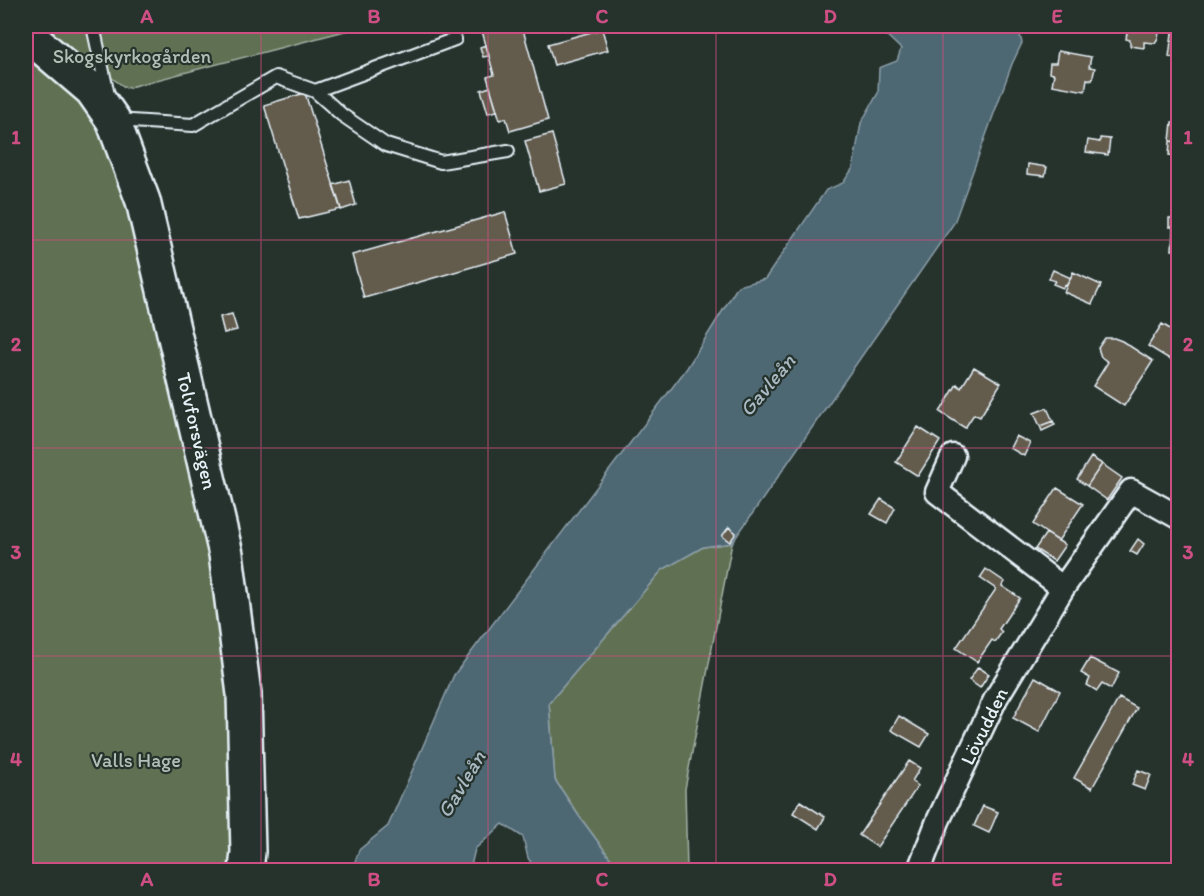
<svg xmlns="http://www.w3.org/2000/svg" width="1204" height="896" font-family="Itim,sans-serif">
	<rect width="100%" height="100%" fill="#26332d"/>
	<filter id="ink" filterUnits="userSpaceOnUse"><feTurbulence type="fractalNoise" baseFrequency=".0167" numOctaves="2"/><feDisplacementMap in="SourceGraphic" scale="12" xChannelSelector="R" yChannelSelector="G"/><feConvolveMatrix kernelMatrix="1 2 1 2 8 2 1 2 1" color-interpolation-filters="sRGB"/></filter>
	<g filter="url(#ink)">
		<!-- green -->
		<path fill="#607153" stroke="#a4b1a6" stroke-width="1.5" d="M39,26h325l-238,62z
			M26,36l87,84 113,434 20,316h-220z
			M732,543l-47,246 2,81h-65l-12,-12 -31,-42 -24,-36 -6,-77 113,-133 41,-23z"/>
		<!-- water -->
		<path fill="#4e6773" stroke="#8c9ea8" stroke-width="1.5" d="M877,26h141l4,17 -10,21 -58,159 -222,320 -29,4 -41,23 -113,133 6,77 24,36 31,42 12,12h-86l-8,-12 -5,-21 -20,-13 -28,25 -5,21h-118l7,-20 29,-24 66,-151 233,-307 51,-82 27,-7 61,-89 17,-7 10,-15 8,-45 17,-30 1,-25 18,-7 4,-12z"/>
		<!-- building -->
		<path fill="#645b4e" stroke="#e8f1f8" stroke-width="1.5" d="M486,26h36l26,94 -38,11 -4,-13 -6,2 -13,-43 7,-2 -13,-48z
			M1027,26h16v5l-16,-2z
			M1128,26h30l-1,3 2,2 -1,7 -3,5 -11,-1v6l-14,-2v-6l-4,-1z
			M602,29l6,21 -54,15 -6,-21z
			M1172,33h6v9l-7,-1z
			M1171,41l7,1v16l-9,-1z
			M486,45l3,11 -6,1 -3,-10z
			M1058,51l33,6 -2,10 6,1 -3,12 -5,-1 -2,12 -33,-6 2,-11 -5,-1 1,-10h6z
			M490,87l7,24 -9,2 -7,-23z
			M305,93l36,116 -42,10 -35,-114z
			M1172,122l6,1 -1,19 -7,-1z
			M1178,131v25l-9,-1 1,-14 7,1z
			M552,134l14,50 -27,7 -14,-50z
			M1100,138l10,1 -2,16 -22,-3 2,-12 12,2z
			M1028,164l19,3 -2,9 -18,-2z
			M349,180l7,25 -15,5 -8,-25z
			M1174,199h4v51h-6l1,-23h-4v-9h4z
			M505,212l12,42 -153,44 -12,-43z
			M1053,270l18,8 -5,8 -2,-1 -1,3 -10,-4 2,-3 -6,-2z
			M1073,272l28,13 -9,19 -28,-12z
			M232,314l5,16 -13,3 -4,-16z
			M1162,324l16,10v15l-7,11 -23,-14z
			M1105,338h9l8,3 31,20 -29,45 -31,-20 15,-24 -7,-5 -3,-9z
			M974,367l27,16 -21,34 -6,-3 -9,14 -25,-16 17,-28 4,4z
			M1047,408l6,13 -13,5 -6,-13z
			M1053,421l2,4 -13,6 -2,-5z
			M918,427l22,14 -22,35 -22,-14z
			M1016,436l14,7 -6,13 -14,-8z
			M1091,457l11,7 -15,22 -10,-7z
			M1102,464l20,14 -15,22 -20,-14z
			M1057,488l26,16 -25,37 -25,-17z
			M881,499l14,9 -8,15 -16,-9z
			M729,527l7,6 -6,9 -8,-6z
			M1046,533l19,12 -11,16 -19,-12z
			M1138,539l6,5 -7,11 -7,-4z
			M986,569l19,13 -3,4 18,12 -21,31 3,3 -7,10 -3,-2 -15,22 -21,-14 40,-59 -16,-11z
			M1090,658l29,15 -8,16 -9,-5 -5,7 -10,-6 3,-7 -9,-5z
			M978,667l11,7 -9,14 -11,-8z
			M1035,677l25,14 -21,41 -26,-14z
			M1119,698l18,10 -45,80 -18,-10z
			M899,716l30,18 -8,13 -30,-17z
			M909,761l11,7 -8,13 6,5 -41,61 -18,-12z
			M1138,770l13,5 -6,15 -13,-5z
			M800,801l25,16 -7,12 -25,-16z
			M983,806l15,6 -9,21 -15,-7z"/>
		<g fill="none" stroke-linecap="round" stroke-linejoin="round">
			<!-- lane casing -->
			<g stroke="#e8f1f8" stroke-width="16">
				<path id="lane" d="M93,26l15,69
					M315,91l27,24 44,30 55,17 67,-11
					M116,120l77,5 83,-48 39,14 140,-52"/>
			</g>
			<!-- street casing -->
			<g stroke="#e8f1f8" stroke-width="27">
				<path id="street" d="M953,456l-16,36 126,96
					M919,870l19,-49 58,-123 67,-110 68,-97 47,26"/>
			</g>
			<!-- secondary casing -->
			<g stroke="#e8f1f8" stroke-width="38">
				<path id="secondary" d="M26,36l11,7 55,47 21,30 30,81 83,353 18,140 4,158 -2,18"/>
			</g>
			<!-- lane -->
			<use href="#lane" stroke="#26332d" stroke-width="12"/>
			<!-- street -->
			<use href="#street" stroke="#26332d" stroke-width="22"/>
			<!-- secondary -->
			<use href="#secondary" stroke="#26332d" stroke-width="33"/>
		</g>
	</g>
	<!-- grid -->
	<path fill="none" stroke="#cc4e82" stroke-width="1.5" stroke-opacity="0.55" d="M261,26v844M488,26v844M716,26v844M943,26v844M26,240h1152M26,448h1152M26,656h1152"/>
	<g text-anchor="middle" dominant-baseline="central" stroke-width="4.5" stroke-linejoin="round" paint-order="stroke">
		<!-- park labels -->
		<g font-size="20" fill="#b2beb6" stroke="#26332d">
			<text x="132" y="56">Skogskyrkogården</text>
			<text x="136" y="760">Valls Hage</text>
		</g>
		<!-- street labels -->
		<g font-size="20" fill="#e8f1f8" stroke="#26332d">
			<text transform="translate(197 431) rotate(77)">Tolvforsvägen</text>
			<text transform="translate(984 726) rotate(-64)">Lövudden</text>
		</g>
		<!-- water labels -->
		<g font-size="21" font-style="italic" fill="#aabac3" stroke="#26332d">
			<text transform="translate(767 385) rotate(-50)">Gavleån</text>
			<text transform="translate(461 784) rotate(-59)">Gavleån</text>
		</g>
	</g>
	<!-- margin -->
	<rect width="1204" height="896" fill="none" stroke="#26332d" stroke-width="66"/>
	<rect x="33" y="33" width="1138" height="830" fill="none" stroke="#cc4e82" stroke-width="2"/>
	<g font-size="20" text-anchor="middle" font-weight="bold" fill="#cc4e82">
		<text x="147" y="23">A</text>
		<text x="374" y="23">B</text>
		<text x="602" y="23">C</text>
		<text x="830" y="23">D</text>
		<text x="1057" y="23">E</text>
		<text x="16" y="144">1</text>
		<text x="1188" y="144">1</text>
		<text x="16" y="351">2</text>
		<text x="1188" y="351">2</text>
		<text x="16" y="559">3</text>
		<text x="1188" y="559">3</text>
		<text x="16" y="766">4</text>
		<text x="1188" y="766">4</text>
		<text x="147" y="886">A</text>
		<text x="374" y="886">B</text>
		<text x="602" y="886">C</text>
		<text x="830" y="886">D</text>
		<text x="1057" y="886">E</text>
	</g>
</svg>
